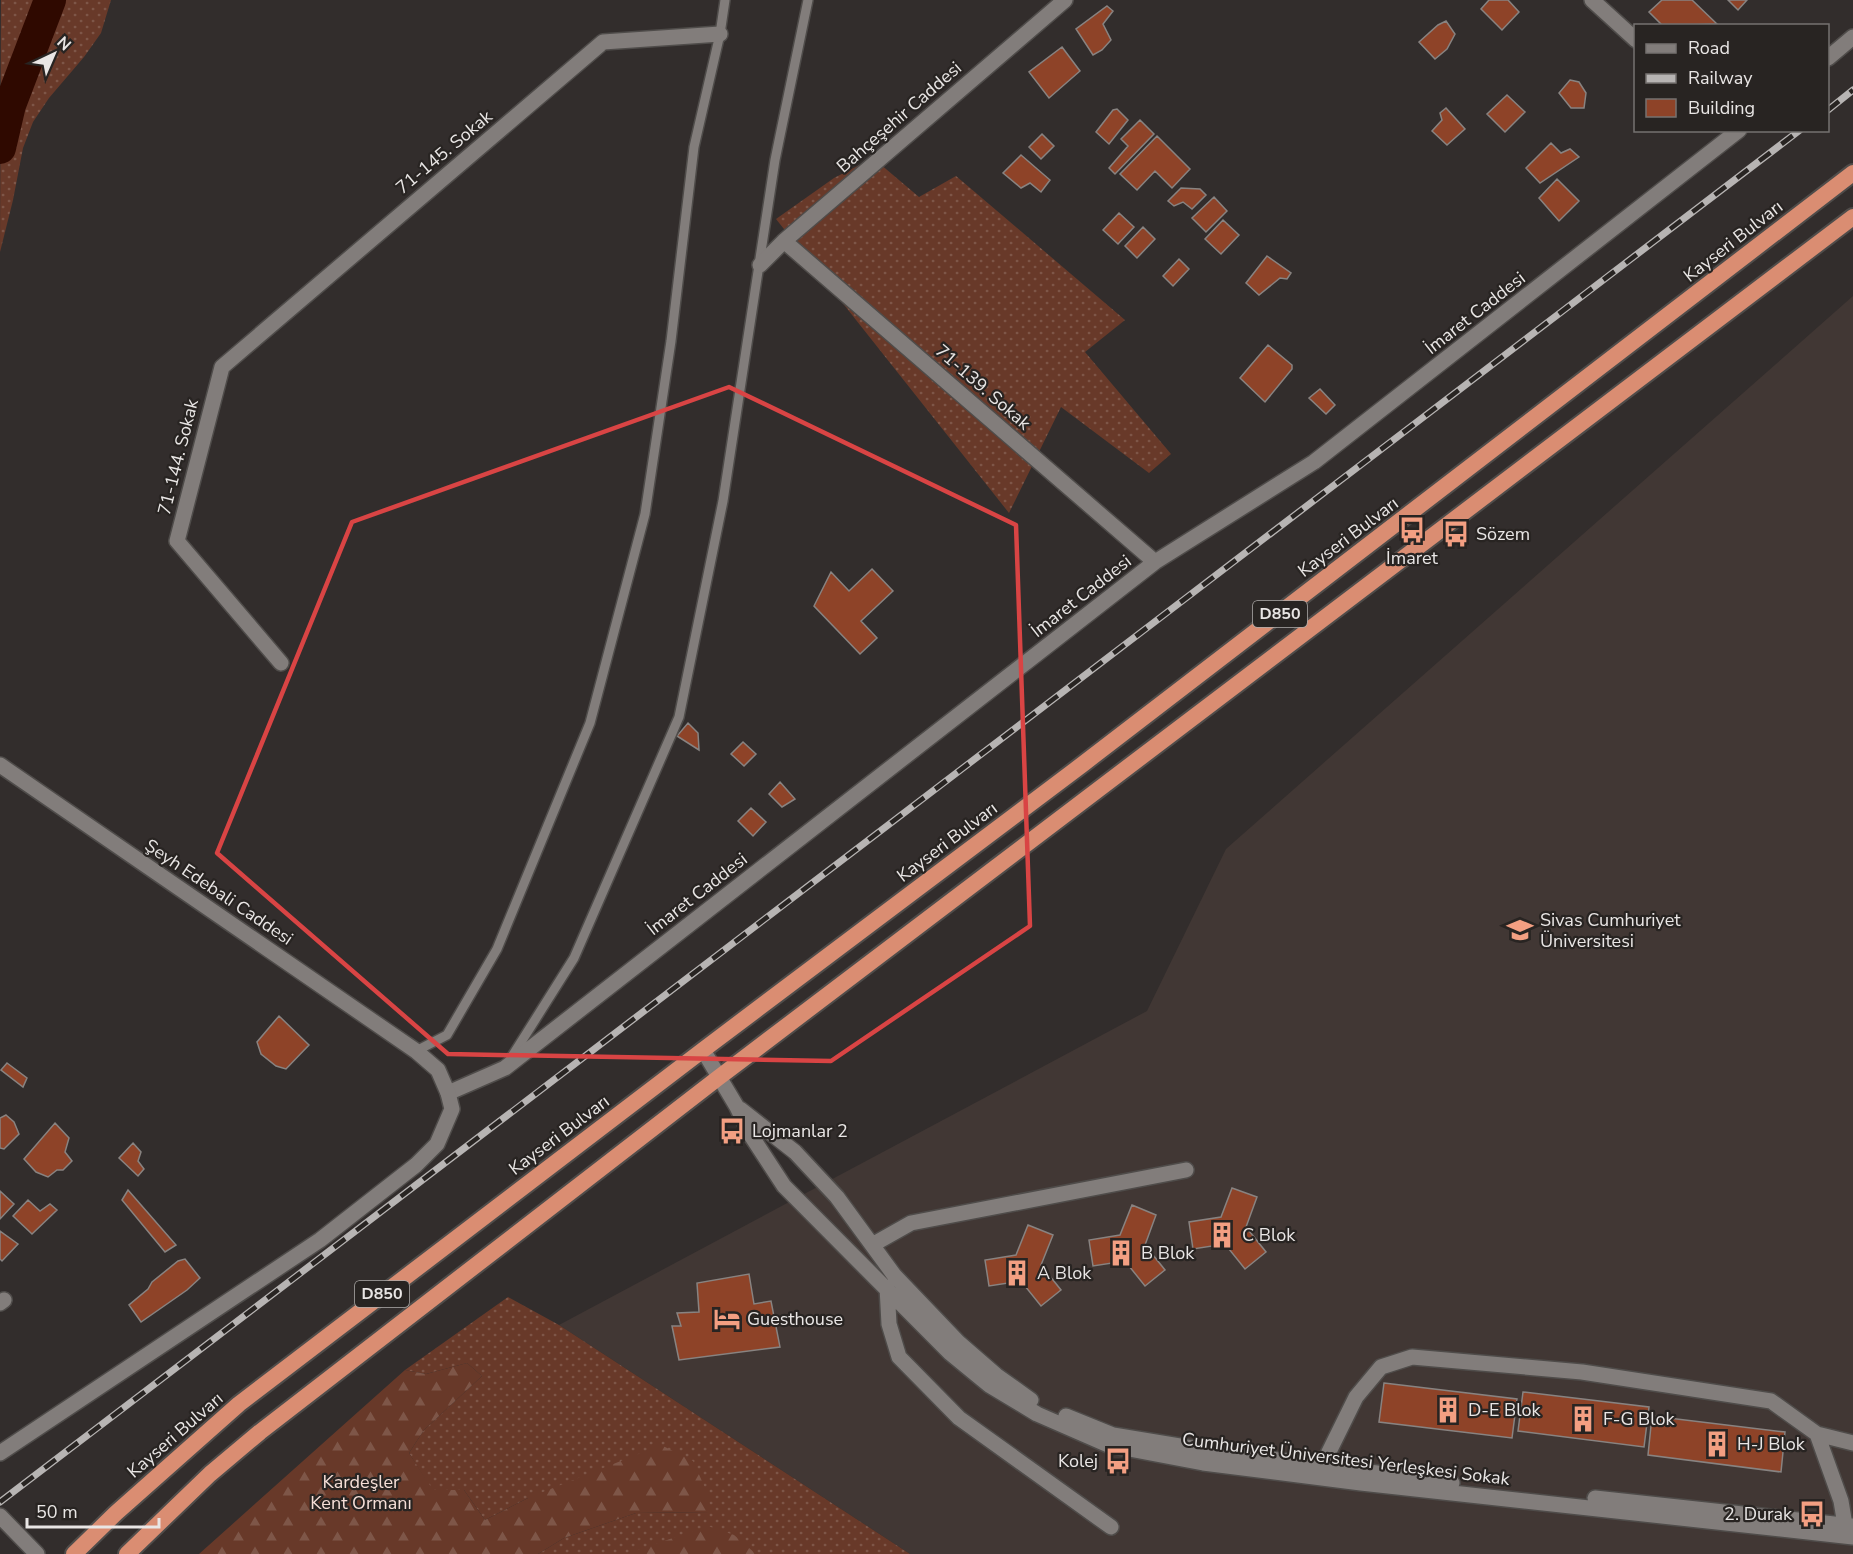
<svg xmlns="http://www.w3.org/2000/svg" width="1853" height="1554" font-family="'Nunito Sans',sans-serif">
	<defs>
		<pattern id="grass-dots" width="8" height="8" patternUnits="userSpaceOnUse" patternTransform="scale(1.5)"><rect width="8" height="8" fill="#683929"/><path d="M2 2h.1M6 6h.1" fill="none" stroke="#7e5648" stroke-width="1.8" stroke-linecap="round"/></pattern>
		<pattern id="forest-firs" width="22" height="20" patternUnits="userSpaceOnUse" patternTransform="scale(1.5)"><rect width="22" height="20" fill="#683929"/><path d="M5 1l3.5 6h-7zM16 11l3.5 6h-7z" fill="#7e5648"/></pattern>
	</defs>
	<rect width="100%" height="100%" fill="#322d2c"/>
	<!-- built -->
	<path fill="#413734" d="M1853,296v1258h-943l-351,-229 588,-314 79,-162z"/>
	<!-- grass -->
	<path fill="url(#grass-dots)" d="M1,0h110l-10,33 -17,24 -35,41 -16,24 -10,26 -10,52 -13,52z
		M873,158l46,39 37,-21 169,144 -40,32 86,102 -22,19 -88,-66 -52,106 -233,-294 58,-41z
		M508,1297l51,28 351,229h-372l26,-16 72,-25 74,-1 -182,-14 -43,22 -21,-30h-32l-23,-37 15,-23 58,-54 -15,-13 -41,11 -21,-4z"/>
	<!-- forest -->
	<path fill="url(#forest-firs)" d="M467,1363l15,13 -58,54 -15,23 24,37h31l21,30 43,-22 133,-53 32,16 16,36 1,15 -74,1 -72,25 -26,16h-339l206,-184 21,4z
		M708,1526l26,9 22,19h-130z"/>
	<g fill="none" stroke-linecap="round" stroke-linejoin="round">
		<!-- river -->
		<path stroke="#2f0900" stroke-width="32" d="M0,148l10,-43 40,-105"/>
	</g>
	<!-- building -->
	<path fill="#8e4328" stroke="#888381" stroke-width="1.5" d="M1489,0h19l11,12 -17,18 -21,-21z
		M1662,0h30l25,24 -54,2 -14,-14z
		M1728,0h19l-9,10z
		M1107,6l6,5 -10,13 8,16 -9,10 -9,5 -17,-26z
		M1446,21l9,13 -8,15 -12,10 -16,-17 19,-17z
		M1062,47l18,24 -31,27 -20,-26z
		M1570,80l9,2 7,11 -2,15h-13l-12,-15z
		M1507,95l18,17 -20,20 -18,-18z
		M1446,108l19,21 -18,16 -15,-14 10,-11 -2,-7z
		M1117,109l11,11 -19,24 -13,-12 17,-22z
		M1140,120l14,14 -39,40 -6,-6 19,-22 -7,-7z
		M1042,134l12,12 -13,13 -12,-12z
		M1157,136l33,33 -18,19 -17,-17 -18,19 -17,-16z
		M1551,143l10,10 9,-4 9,8 -39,26 -14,-15z
		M1021,155l29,25 -9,12 -11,-9 -9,5 -18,-15z
		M1557,179l22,22 -20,20 -20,-23z
		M1181,188l19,1 6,6 -14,14 -9,-7 -9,4 -6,-5z
		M1214,197l13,14 -21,21 -14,-14z
		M1119,213l15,14 -16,17 -15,-14z
		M1223,220l16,15 -18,19 -16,-15z
		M1143,227l12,12 -18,19 -12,-12z
		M1267,256l24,17 -4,6 -7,-1 -21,17 -13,-12z
		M1179,259l10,10 -16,17 -10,-10z
		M1268,345l24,20v4l-27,33 -25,-24z
		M1320,389l15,16 -9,9 -17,-16z
		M872,569l21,22 -32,30 16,17 -17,16 -46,-48 17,-34 18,19z
		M688,723l10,10 1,17 -22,-14z
		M743,742l13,12 -12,12 -13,-12z
		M780,782l15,17 -13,8 -13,-13z
		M751,808l15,14 -13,14 -15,-15z
		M279,1016l30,29 -23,24 -10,-3 -15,-12 -4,-12z
		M7,1063l20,15 -4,9 -22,-17z
		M6,1115l8,7 5,12 -15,15 -4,-1v-30z
		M55,1123l14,15 -4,14 7,9 -9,9h-6l-9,7 -12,-5 -12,-13z
		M133,1143l8,9 -3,9 6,8 -6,7 -19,-18z
		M1232,1188l25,9 -11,30 20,25 -21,17 -20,-25 -32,5 -4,-27 32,-5z
		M128,1190l48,55 -11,7 -43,-52z
		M0,1191l14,13 -14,15z
		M28,1200l12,11 10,-7 7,6 -25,24 -19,-18z
		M1132,1205l24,10 -11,30 20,25 -20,16 -20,-25 -32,5 -4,-26 31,-5z
		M1028,1225l25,10 -12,30 20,25 -20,16 -20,-25 -32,5 -4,-26 31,-5z
		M0,1231l18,13 -16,17 -2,-2z
		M185,1259l15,19 -13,12 -46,32 -12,-17 19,-16 4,-7 26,-21z
		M749,1274l5,30 17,-3 9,46 -101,13 -7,-34h9l-4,-13 22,-1 -2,-29z
		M1384,1383l133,16 -5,39 -133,-16z
		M1523,1392l126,15 -5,40 -126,-16z
		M1652,1416l133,16 -4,40 -133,-17z"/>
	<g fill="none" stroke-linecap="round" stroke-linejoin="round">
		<!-- service casing -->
		<g stroke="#4f4c4a" stroke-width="12">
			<path id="service" d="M416,1051l31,-16 50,-86 93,-226 55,-209 26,-173 23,-194 26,-113 5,-34
				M511,1058l63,-100 105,-241 44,-216 52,-341 33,-160"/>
		</g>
		<!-- minor casing -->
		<g stroke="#4f4c4a" stroke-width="18">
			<path id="minor" d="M1592,0l44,40
				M1828,58l25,-21
				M784,241l371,321
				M760,265l24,-24 281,-241
				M281,663l-104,-122 45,-174 381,-325 117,-8
				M703,1050l34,57 13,27 34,52 166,167 39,32 48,29 71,31 95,18 158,20 492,54
				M448,1093l57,-25 650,-506 159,-100 425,-332
				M740,1109l55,43 42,45 57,78 64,67 38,33 35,25
				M872,1245l39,-22 275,-53
				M887,1287l2,37 10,33 60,61 152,109
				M0,1303l4,-3
				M1066,1416l47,19 91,15 248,33
				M1817,1434l36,9
				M1322,1466l34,-69 25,-30 31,-10 170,15 189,29 46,33 24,67 4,24
				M1595,1498l258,28"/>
		</g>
		<!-- tertiary casing -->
		<g stroke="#4f4c4a" stroke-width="18">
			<path id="tertiary" d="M0,765l416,286 22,19 10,23 4,16 -15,35 -21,21 -96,75 -320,213
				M0,1516l37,38"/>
		</g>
		<!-- trunk casing -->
		<g stroke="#4f4c4a" stroke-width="20">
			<path id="trunk" d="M74,1554l42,-41 123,-109 464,-354 380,-286 770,-591
				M127,1554l83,-80 50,-42 458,-354 1135,-861"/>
		</g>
		<!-- service -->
		<use href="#service" stroke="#827d7b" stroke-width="9"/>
		<!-- minor -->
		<use href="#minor" stroke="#827d7b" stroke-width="15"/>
		<!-- tertiary -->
		<use href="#tertiary" stroke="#827d7b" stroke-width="15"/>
		<!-- trunk -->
		<use href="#trunk" stroke="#da8d72" stroke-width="16"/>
		<!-- rail casing -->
		<g stroke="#b7b4b3" stroke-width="7">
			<path id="rail" d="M1828,110l25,-20
				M0,1502l1800,-1372"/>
		</g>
		<!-- rail -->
		<use href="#rail" stroke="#282422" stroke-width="4.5" stroke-dasharray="14" stroke-linecap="butt"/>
	</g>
	<!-- marked area -->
	<path fill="none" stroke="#d94444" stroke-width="4.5" stroke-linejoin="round" d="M729,387l287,138 14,401 -199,135 -383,-7 -231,-201 135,-331z"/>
	<!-- icons -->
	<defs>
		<g id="bus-bare" transform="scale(2.07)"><path d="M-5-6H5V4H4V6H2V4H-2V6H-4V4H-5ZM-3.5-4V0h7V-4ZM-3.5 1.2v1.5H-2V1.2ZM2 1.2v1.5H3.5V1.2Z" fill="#f39f82" stroke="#282422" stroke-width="2.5" paint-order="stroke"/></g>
		<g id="university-bare" transform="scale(2.07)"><path d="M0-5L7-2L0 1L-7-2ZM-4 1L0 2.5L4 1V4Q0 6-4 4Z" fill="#f39f82" stroke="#282422" stroke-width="2.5" paint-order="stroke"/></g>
		<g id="building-bare" transform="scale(2.07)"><path d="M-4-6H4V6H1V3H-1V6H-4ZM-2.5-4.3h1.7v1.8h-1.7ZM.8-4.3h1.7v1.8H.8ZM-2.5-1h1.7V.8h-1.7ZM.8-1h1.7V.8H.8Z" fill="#f39f82" stroke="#282422" stroke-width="2.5" paint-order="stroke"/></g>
		<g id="hotel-bare" transform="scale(2.07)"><path d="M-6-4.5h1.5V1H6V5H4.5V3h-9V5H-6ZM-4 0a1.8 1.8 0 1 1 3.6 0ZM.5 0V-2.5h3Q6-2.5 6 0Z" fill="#f39f82" stroke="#282422" stroke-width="2.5" paint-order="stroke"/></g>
	</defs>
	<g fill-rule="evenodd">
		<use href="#bus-bare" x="1412" y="530"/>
		<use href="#bus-bare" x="1456" y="534"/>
		<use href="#university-bare" x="1520" y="930"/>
		<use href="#bus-bare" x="732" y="1131"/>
		<use href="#building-bare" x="1222" y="1235"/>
		<use href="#building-bare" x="1121" y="1253"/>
		<use href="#building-bare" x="1017" y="1273"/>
		<use href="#hotel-bare" x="727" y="1319"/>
		<use href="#building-bare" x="1448" y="1410"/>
		<use href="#building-bare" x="1583" y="1419"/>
		<use href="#building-bare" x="1717" y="1444"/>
		<use href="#bus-bare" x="1118" y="1461"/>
		<use href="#bus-bare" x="1812" y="1514"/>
	</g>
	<g text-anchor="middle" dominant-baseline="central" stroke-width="4.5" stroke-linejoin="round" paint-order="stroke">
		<!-- shield labels -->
		<g fill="#282422" stroke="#afacaa" stroke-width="1.5">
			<rect x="1253" y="601" width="54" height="26" rx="4.5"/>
			<rect x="355" y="1281" width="54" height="26" rx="4.5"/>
		</g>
		<g font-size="16" font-weight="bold" fill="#e9e6e5">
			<text x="1280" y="614">D850</text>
			<text x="382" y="1294">D850</text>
		</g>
		<!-- street labels -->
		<g font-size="18" fill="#e9e6e5" stroke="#282422">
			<text transform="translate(899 117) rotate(-41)">Bahçeşehir Caddesi</text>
			<text transform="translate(444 152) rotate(-40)">71-145. Sokak</text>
			<text transform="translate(1733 241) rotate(-38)">Kayseri Bulvarı</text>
			<text transform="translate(1475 313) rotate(-38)">İmaret Caddesi</text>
			<text transform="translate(983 387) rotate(41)">71-139. Sokak</text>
			<text transform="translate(178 457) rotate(-76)">71-144. Sokak</text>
			<text transform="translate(1348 537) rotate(-37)">Kayseri Bulvarı</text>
			<text transform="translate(1081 596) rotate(-38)">İmaret Caddesi</text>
			<text transform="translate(947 842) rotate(-37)">Kayseri Bulvarı</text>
			<text transform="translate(219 892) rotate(34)">Şeyh Edebali Caddesi</text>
			<text transform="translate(697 894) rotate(-38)">İmaret Caddesi</text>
			<text transform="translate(559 1135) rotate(-37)">Kayseri Bulvarı</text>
			<text transform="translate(175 1435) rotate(-41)">Kayseri Bulvarı</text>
			<text transform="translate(1346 1459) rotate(7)">Cumhuriyet Üniversitesi Yerleşkesi Sokak</text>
		</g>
		<!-- poi labels -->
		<g font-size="18" fill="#e9e6e5" stroke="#282422" text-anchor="start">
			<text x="1476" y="534">Sözem</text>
			<text x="1412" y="558" text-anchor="middle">İmaret</text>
			<text x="1540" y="920">Sivas Cumhuriyet<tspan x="1540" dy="21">Üniversitesi</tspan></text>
			<text x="752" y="1131">Lojmanlar 2</text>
			<text x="1242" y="1235">C Blok</text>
			<text x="1141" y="1253">B Blok</text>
			<text x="1037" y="1273">A Blok</text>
			<text x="747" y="1319">Guesthouse</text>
			<text x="1468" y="1410">D-E Blok</text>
			<text x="1603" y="1419">F-G Blok</text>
			<text x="1737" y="1444">H-J Blok</text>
			<text x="1098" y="1461" text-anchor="end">Kolej</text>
			<text x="1792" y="1514" text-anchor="end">2. Durak</text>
		</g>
		<!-- park labels -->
		<g font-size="18" fill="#f6dfd7" stroke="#282422">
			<text x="361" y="1482">Kardeşler<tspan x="361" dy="21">Kent Ormanı</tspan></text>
		</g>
	</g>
	<!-- legend -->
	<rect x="1634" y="24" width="195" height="108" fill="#282422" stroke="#757270" stroke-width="1.5"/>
	<rect x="1646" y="44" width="30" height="9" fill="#827d7b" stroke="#757270" stroke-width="1.5"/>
	<text x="1688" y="54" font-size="18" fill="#e9e6e5">Road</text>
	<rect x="1646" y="74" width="30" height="9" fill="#b7b4b3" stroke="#757270" stroke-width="1.5"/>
	<text x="1688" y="84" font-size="18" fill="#e9e6e5">Railway</text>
	<rect x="1646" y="99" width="30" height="18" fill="#8e4328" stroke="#757270" stroke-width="1.5"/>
	<text x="1688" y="114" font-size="18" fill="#e9e6e5">Building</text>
	<!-- north arrow -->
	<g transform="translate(54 54) rotate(44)" stroke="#282422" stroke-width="4.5" paint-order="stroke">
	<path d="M0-4.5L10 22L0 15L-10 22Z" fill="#e9e6e5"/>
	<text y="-9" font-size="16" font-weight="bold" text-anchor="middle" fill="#e9e6e5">N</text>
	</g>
	<!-- scale -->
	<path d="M27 1518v9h132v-9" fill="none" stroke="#e9e6e5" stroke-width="3"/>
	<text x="36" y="1518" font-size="18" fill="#e9e6e5" stroke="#282422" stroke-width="4.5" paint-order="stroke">50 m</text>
</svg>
